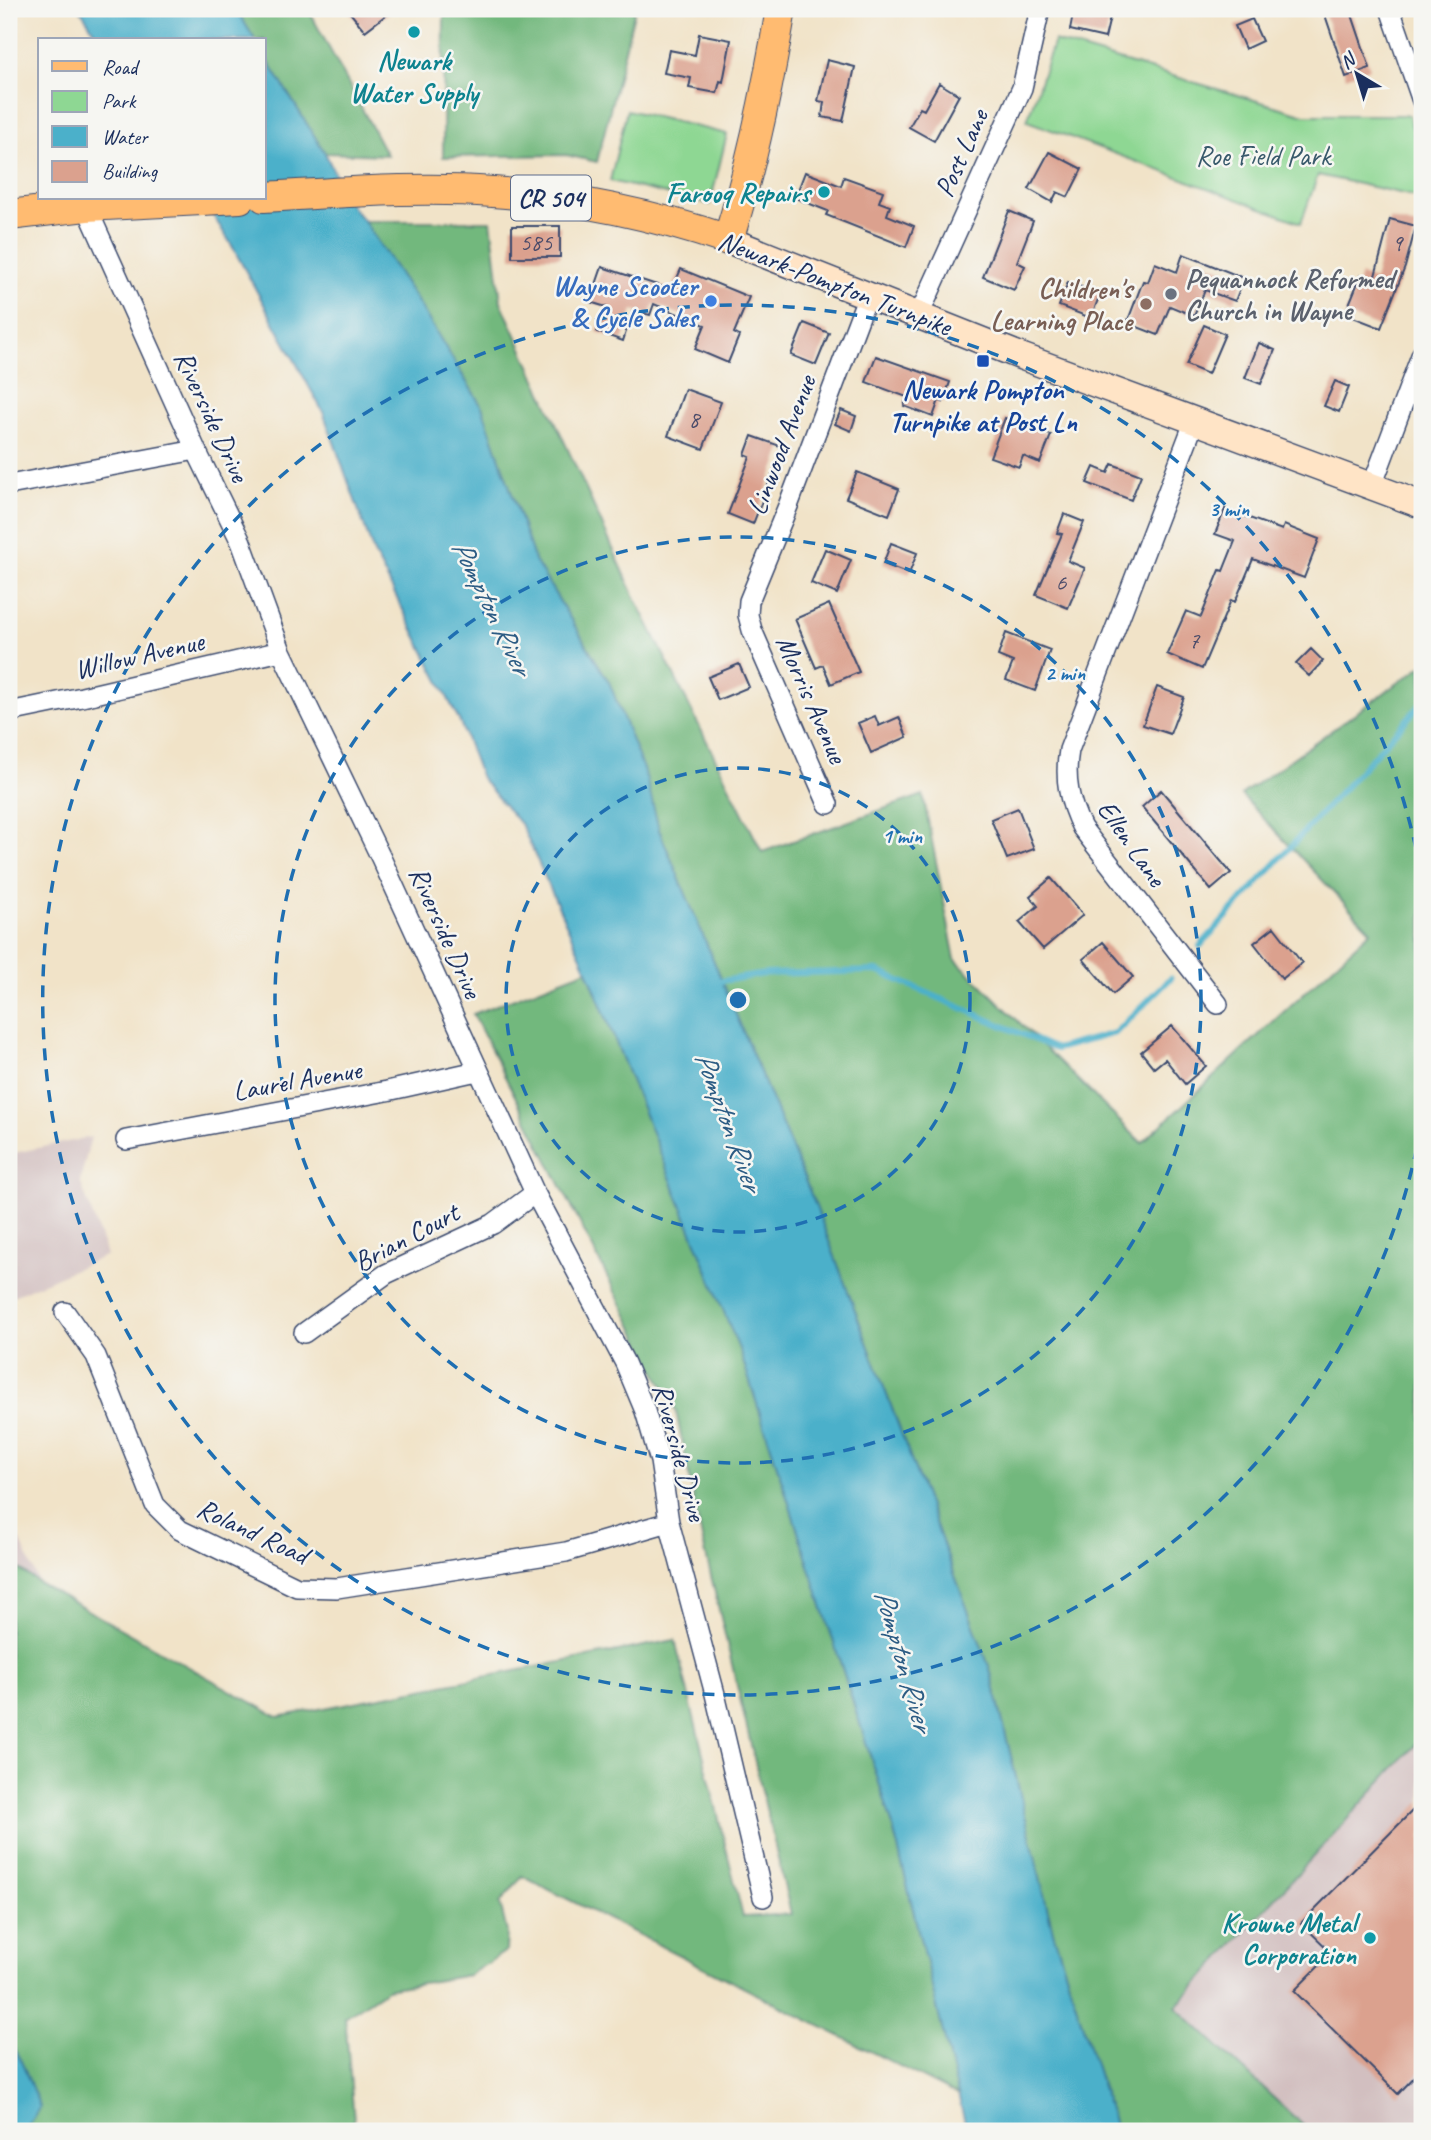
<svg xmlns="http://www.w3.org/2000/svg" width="1431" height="2140" font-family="Caveat,sans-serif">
	<rect width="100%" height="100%" fill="#f6f6f2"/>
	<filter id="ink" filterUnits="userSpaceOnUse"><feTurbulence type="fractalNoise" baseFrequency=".0143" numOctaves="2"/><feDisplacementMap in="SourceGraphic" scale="14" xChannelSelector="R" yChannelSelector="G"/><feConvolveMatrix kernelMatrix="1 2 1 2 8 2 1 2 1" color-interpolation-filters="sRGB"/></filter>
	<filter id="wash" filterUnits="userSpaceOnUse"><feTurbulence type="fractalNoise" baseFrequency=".00686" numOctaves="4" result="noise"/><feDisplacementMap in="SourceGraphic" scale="28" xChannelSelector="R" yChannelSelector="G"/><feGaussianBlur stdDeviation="1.57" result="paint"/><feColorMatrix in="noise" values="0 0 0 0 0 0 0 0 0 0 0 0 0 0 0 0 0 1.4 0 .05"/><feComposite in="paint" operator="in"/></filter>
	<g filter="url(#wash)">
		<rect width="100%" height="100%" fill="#f1e3c8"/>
		<!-- industrial -->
		<path fill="#d2bfc0" d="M91,1137l-11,44 27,74 -98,43v-144z
			M9,1514l30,69 -30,-21z
			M1422,1737v394h-113l-134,-124z"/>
		<!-- green -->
		<path fill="#8ed793" stroke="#548378" stroke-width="2" d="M1054,41l251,74h104l13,49v34l-104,-23 -17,48 -274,-102z
			M627,110l100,24 -17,70 -100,-23z"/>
		<!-- forest -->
		<path fill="#72b87d" stroke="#46746e" stroke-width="2" d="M236,9h72l79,146 -62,-2 -61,-98v-15h-9z
			M444,9h191l-38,153 -31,-7 -123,2z
			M364,221h127l10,81 133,293 128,257 161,-57 32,164 187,184 229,-212 -130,-136 181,-129v1071l-246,270 133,124h-193l-63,-199 -63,-263 -175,-465 -156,-374 -13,-53 -37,-95 -74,-121 -53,-154 -68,-111z
			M587,970l154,384 151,469 67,273 -437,-220 -22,27 7,29 -1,19 -37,24 -82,14 -42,28 10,114h-346v-569l30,21 239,134 397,-77 68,277 48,-3 -93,-393 -22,-110 -203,-397z"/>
		<!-- water -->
		<path fill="#4bb0ca" stroke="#337094" stroke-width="2" d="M80,9h156l19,31h-155z
			M264,55l61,98 24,50 15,18 50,75 68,111 53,154 74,121 37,95 13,53 156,374 175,465 63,263 63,199h-149l-75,-308 -151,-469 -154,-384 -65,-144 -41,-48 -21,-56 -86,-169 -51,-141 -92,-168 -29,-46h62z
			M9,2041l12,20 19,46 -16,24h-15z"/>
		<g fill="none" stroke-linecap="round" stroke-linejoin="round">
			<!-- stream -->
			<path stroke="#4bb0ca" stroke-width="6" d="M1200,946l222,-243
				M722,981l43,-7 112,-3 179,78 59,-16 56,-55"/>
		</g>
		<g id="blocks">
			<!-- building -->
			<path fill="#dba18e" d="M347,9h47l-29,22z
				M1074,9h38l-7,29 -35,-8z
				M1323,9h27l20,59 -24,9z
				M1252,19l10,22 -17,8 -10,-23z
				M699,34l32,6 -8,42 -3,-1 -3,12 -28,-5 2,-10 -27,-5 5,-23 26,5z
				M827,60l28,7 -12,54 -21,-4 2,-15 -6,-1z
				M939,83l20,12 -25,46 -25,-14 11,-19 4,2z
				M1049,152l33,17 -14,28 -11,-5 -5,10 -23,-13z
				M805,172l36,14 3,-9 39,14 -4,11 11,4 -3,9 27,11 -8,21 -80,-32 2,-4 -33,-13z
				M1009,211l24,10 -16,41 8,4 -11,24 -31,-13z
				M1390,219l26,7 -11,41 -24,61 -36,-14 16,-39 13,5z
				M512,226h48v31h-48z
				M1183,254l61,24 -9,23 -30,-11 -11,26 -24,-10 -12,29 -31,-12 16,-42 5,1 7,-19 22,9z
				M602,267l70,23 9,-21 68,28 -15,36 5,3 -11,27 -33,-14 10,-24 -51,-21 -4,11 -17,-5 -10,31 -26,-9 9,-25 -16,-5z
				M1068,282l32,12 -9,24 -32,-12z
				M804,323l25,10 -13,32 -25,-10z
				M1204,325l21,9 -17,40 -22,-9z
				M1259,343l16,7 -14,34 -16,-6z
				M876,356l74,26 -7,20 -4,-2 -6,17 -29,-11 3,-9 -41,-15z
				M1335,381l14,6 -10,25 -15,-6z
				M685,389l36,13 -18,47 -35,-13z
				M841,410l15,6 -5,15 -16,-7z
				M1005,418l46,17 -11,28 -17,-7 -4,11 -29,-10z
				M752,436l31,11 -30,77 -25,-10 22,-57 -5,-2z
				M1112,464l29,11 -10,25 -44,-17 7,-16 14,6z
				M857,472l42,17 -10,26 -43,-17z
				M1225,509l57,21 2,-5 35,14 -15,39 -51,-19 -18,43 -4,-2 -29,69 -35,-15 19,-43 15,6 19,-47 3,1 12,-30 -20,-7z
				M1064,514l20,8 -16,39 17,7 -17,40 -32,-13 26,-61 -5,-1z
				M891,543l26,10 -8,21 -26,-10z
				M825,549l26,11 -14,34 -26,-11z
				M829,604l30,68 -28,12 -8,-19 -7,3 -21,-49z
				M1006,633l44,17 -15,41 -29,-11 7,-18 -15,-6z
				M1311,649l12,12 -14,15 -13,-12z
				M739,664l10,23 -31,13 -10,-23z
				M1157,687l27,10 -14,37 -27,-9z
				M875,716l4,10 20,-9 8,20 -36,16 -13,-30z
				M1161,790l70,83 -20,17 -69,-83z
				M1018,808l16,41 -27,10 -16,-40z
				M1051,878l32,37 -40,34 -24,-27 19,-16 -8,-10z
				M1274,927l28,36 -20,16 -28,-36z
				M1103,942l30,35 -20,17 -30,-35z
				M1172,1026l34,40 -21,18 -20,-25 -11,9 -13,-16z
				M1422,1801v268l-24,25 -104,-103 38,-38 -31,-30z"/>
		</g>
	</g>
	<g filter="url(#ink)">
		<use href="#blocks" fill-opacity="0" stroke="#3b4a6e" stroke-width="2"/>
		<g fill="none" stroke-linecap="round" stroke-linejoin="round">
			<!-- street casing -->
			<g stroke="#3b4a6e" stroke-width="22">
				<path id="street" d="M1390,9l32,92
					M86,206l110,244 45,92 40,109 100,207 154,335 90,170 20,48 15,50 9,61 46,172 48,203
					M919,315l103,-227 18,-79
					M1195,420l-126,330c-5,29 0,52 13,78l136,176
					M9,485l187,-35
					M1372,486l50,-133
					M9,712l73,-15 199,-46
					M828,804l-76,-174 -4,-15 1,-14 39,-95 80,-211
					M126,1140l261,-49 90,-20
					M65,1312l31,44 59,149 25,25 117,57 40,1 229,-36 103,-30
					M304,1333l82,-59 107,-50 42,-31"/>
			</g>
			<!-- secondary casing -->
			<g stroke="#3b4a6e" stroke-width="29">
				<path id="secondary" d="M728,240l295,117 399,148"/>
			</g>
			<!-- primary casing -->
			<g stroke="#3b4a6e" stroke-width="32">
				<path id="primary" d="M264,197c76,-4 153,-11 229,-5 81,6 158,22 235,48 24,-75 40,-153 53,-231
					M9,215l77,-9 154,-8"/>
			</g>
			<!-- street -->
			<use href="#street" stroke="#fff" stroke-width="19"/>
			<!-- secondary -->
			<use href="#secondary" stroke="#ffe4c6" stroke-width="26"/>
			<!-- primary -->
			<use href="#primary" stroke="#ffbb71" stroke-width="30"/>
		</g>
	</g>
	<!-- distance rings -->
	<g fill="none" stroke="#1f6fb2" stroke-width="3.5" stroke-dasharray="12 9">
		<circle cx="738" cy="1000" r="232"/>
		<circle cx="738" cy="1000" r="463"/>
		<path d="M1421 1127A695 695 0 1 1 1421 873"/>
	</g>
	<!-- markers -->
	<g fill="#0f9aa8" stroke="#f6f6f2" stroke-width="2.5">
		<circle cx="414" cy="32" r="7"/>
		<circle cx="824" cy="192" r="7"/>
		<circle cx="1370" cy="1938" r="7"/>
	</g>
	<circle fill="#6b7280" stroke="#f6f6f2" stroke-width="2.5" cx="1171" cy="294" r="7"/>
	<circle fill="#3f7fe0" stroke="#f6f6f2" stroke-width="2.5" cx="711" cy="301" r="7"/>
	<circle fill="#8d6e63" stroke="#f6f6f2" stroke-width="2.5" cx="1146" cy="304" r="7"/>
	<rect fill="#1a4fb4" stroke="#f6f6f2" stroke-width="2.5" x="976" y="354" width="14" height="14" rx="3.5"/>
	<g text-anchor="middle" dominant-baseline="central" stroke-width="5" stroke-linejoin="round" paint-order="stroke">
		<!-- number labels -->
		<g font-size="24" fill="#4b4c6a">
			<text x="536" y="242">585</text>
			<text x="1397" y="243">9</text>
			<text x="694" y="419">8</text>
			<text x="1061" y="582">6</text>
			<text x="1194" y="640">7</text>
		</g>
		<!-- shield labels -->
		<rect fill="#f6f6f2" stroke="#5d6b8a" stroke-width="2" x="511" y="175.5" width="80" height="45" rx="5"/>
		<g font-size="26" font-weight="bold" fill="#1b2f5e">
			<text x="551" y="198">CR 504</text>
		</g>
		<!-- culture labels -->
		<g font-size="28" font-weight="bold" fill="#0d838f" stroke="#f6f6f2" text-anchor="end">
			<text x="414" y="60" text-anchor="middle">Newark<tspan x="414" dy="32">Water Supply</tspan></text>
			<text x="810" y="192">Farooq Repairs</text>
			<text x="1356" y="1922">Krowne Metal<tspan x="1356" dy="32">Corporation</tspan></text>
		</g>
		<!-- street labels -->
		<g font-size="28" fill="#1b2f5e" stroke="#f6f6f2">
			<text transform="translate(961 153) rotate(-66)">Post Lane</text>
			<text transform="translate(835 283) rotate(21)">Newark-Pompton Turnpike</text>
			<text transform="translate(212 416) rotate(65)">Riverside Drive</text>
			<text transform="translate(781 445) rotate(-69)">Linwood Avenue</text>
			<text transform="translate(139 655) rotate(-13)">Willow Avenue</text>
			<text transform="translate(812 699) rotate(66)">Morris Avenue</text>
			<text transform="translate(1132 843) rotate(55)">Ellen Lane</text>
			<text transform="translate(446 932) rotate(66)">Riverside Drive</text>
			<text transform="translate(297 1080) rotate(-10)">Laurel Avenue</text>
			<text transform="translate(406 1237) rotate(-28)">Brian Court</text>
			<text transform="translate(680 1452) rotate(75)">Riverside Drive</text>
			<text transform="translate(253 1531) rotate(25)">Roland Road</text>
		</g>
		<!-- park labels -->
		<g font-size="28" fill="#38596b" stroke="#f6f6f2">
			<text x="1263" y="155">Roe Field Park</text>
		</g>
		<!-- worship labels -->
		<g font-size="28" font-weight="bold" fill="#5b616d" stroke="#f6f6f2" text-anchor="start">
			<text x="1185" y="278">Pequannock Reformed<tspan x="1185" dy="32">Church in Wayne</tspan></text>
		</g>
		<!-- shop labels -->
		<g font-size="28" font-weight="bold" fill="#366cbe" stroke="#f6f6f2" text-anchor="end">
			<text x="697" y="285">Wayne Scooter<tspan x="697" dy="32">&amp; Cycle Sales</tspan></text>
		</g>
		<!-- education labels -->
		<g font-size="28" font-weight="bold" fill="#785e54" stroke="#f6f6f2" text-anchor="end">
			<text x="1132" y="288">Children's<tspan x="1132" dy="32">Learning Place</tspan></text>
		</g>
		<!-- transit labels -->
		<g font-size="28" font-weight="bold" fill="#164399" stroke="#f6f6f2">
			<text x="983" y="389">Newark Pompton<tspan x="983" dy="32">Turnpike at Post Ln</tspan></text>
		</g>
		<!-- water labels -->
		<g font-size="30" font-style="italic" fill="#2c5c84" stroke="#f6f6f2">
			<text transform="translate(492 607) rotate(64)">Pompton River</text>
			<text transform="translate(729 1121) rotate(70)">Pompton River</text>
			<text transform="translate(904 1660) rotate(74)">Pompton River</text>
		</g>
	</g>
	<circle cx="738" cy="1000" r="10" fill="#1f6fb2" stroke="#f6f6f2" stroke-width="3.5"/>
	<g font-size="21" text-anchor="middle" font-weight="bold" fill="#1f6fb2" stroke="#f6f6f2" stroke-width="5" stroke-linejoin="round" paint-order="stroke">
		<text x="1229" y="516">3 min</text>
		<text x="1065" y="680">2 min</text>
		<text x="902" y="843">1 min</text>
	</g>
	<!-- margin -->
	<rect width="1431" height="2140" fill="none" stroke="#f6f6f2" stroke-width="35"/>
	<!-- legend -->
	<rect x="38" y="38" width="228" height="161" fill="#f6f6f2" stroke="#9ea6b7" stroke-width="2"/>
	<rect x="52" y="61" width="35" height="10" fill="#ffbb71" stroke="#9ea6b7" stroke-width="2"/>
	<text x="102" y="74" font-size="21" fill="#1b2f5e">Road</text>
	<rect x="52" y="91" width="35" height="21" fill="#8ed793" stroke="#9ea6b7" stroke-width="2"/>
	<text x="102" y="108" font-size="21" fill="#1b2f5e">Park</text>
	<rect x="52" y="126" width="35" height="21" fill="#4bb0ca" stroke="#9ea6b7" stroke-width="2"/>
	<text x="102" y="144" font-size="21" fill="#1b2f5e">Water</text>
	<rect x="52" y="161" width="35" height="21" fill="#dba18e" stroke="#9ea6b7" stroke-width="2"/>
	<text x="102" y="178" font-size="21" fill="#1b2f5e">Building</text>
	<!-- north arrow -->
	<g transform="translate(1357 74) rotate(322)" stroke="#f6f6f2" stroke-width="5" paint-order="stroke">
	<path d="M0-5L12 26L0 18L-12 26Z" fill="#1b2f5e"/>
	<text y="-10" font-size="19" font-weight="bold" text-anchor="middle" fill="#1b2f5e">N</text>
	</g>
</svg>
